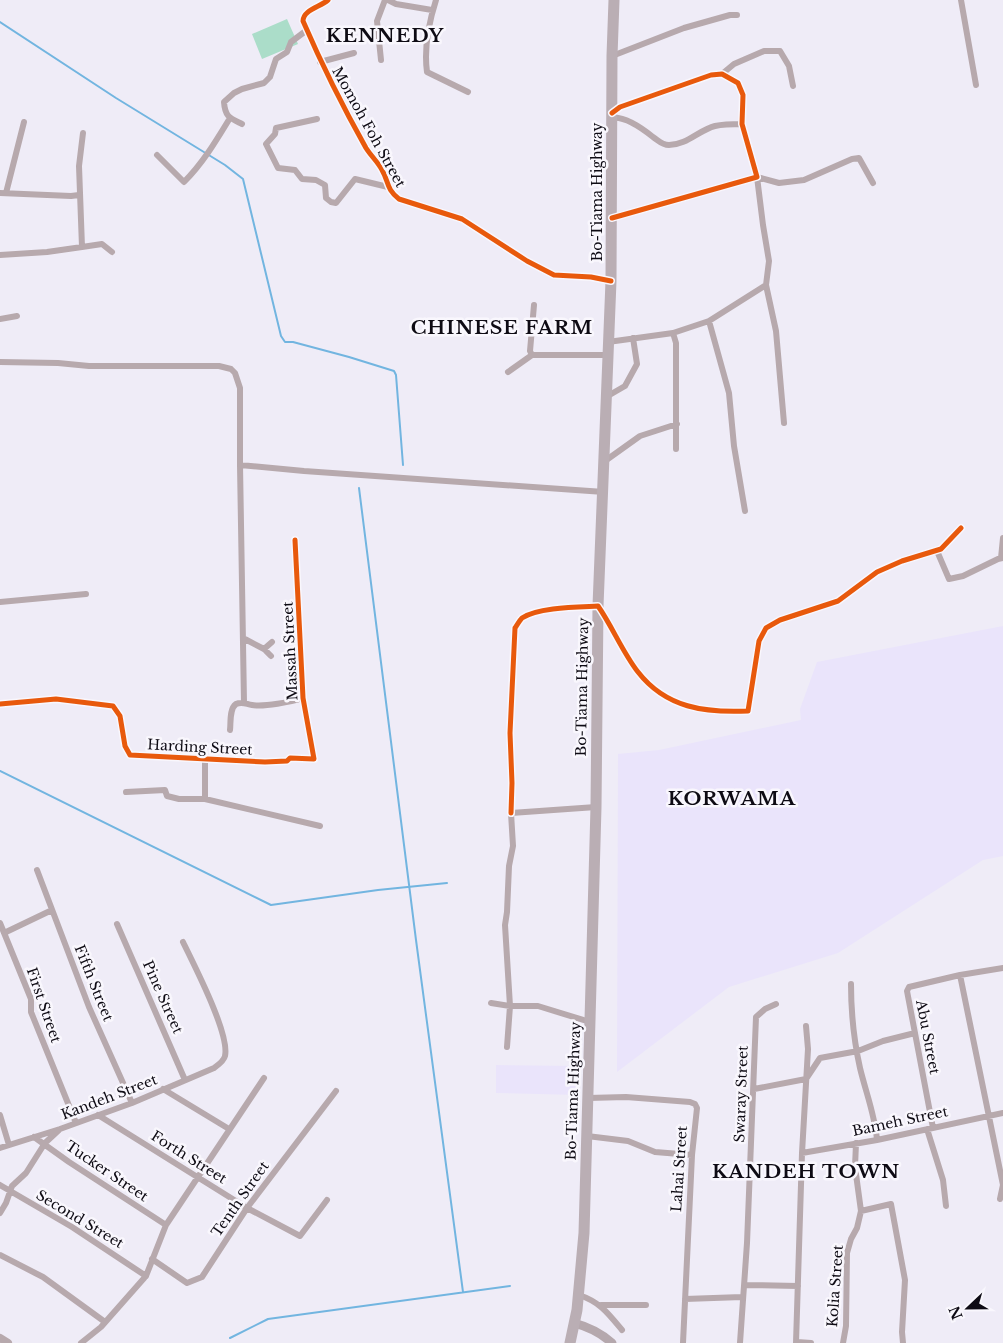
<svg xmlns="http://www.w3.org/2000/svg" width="1003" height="1343" font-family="'Libre Baskerville',serif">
	<rect width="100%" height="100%" fill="#efecf7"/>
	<!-- built -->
	<path fill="#eae4fb" d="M1003,626v230l-20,4 -145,93 -109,34 -112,85 1,-318 41,-4 142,-30 -1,-11 17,-47z
		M496,1065l83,1v29l-83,-2z"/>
	<!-- green -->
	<path fill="#abddc9" d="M287,19l11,25 -36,15 -10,-25z"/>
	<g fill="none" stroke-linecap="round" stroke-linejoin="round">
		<!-- stream -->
		<path stroke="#72b5e0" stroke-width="2" d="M0,22l116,76 109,67 18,14 38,157 4,6h8l56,15 45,14 2,4 7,90
			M359,488l57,452 47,352
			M0,771l271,134 107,-15 69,-7
			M230,1338l38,-19 242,-33"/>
		<!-- minor -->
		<path stroke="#b7a9ad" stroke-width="6" d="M328,0c-8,7 -25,10 -25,21 19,44 40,86 63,127 5,8 12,14 16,22 7,12 4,19 17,29l63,20 65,42 27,14 37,2 20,4
			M388,0l8,4 36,6
			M436,0c-7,22 -12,50 -9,72l41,20
			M961,0l15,85
			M612,56l72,-28 46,-13h7
			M381,60l-4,-39 8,-21
			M320,62l34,-9
			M722,74l12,-10 30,-13h16l9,15 4,20
			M612,118c13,-2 31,11 41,19 6,4 9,8 16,8 18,0 30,-15 46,-19 9,-2 18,-2 27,-2
			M317,119l-41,9 -1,6 -9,10 12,24 17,2 7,9 14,1 9,5 1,13 5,4 5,1 19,-24 33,8
			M242,124c-12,-6 -17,-7 -18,-22l10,-9 8,-4 22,-6 6,-6 6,-18 11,-7 4,-10 16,-12
			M157,155l27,27c19,-19 32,-41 46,-64
			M0,193l71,3 8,-1
			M6,193l18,-71
			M612,218l145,-41 -15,-53 1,-29 -5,-12 -16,-9 -11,1 -91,32 -8,6
			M82,247l20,-3 10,8
			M0,255l47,-3 35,-5 -3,-81 4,-33
			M766,285l3,-24 -6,-36 -6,-48 22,6 25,-3 48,-21 7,-1 14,25
			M534,305l-4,46 2,4h76
			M0,319l17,-3
			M709,321l20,72 5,53 11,65
			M673,333l3,10v106
			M608,342l65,-9 36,-12 57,-36 10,46 8,92
			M0,362l58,1 31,3h130l12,3 4,4 5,15v77l4,237
			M508,372l24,-17
			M606,397l19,-11 12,-22 -4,-26
			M605,461l35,-25 37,-12
			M240,465l64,6 300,21
			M937,551l12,28 14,-3 35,-17 5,-1
			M1001,558l2,-20
			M0,602l86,-8
			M243,638l21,11 7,7
			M264,649l8,-7
			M0,704l56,-5 57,7 7,10 5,30 5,9 135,7 22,-1 3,-3 24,1 -11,-61 -8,-158
			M230,730c1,-7 -1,-21 6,-26 6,-3 10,0 16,1 12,2 39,-3 51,-7
			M126,792l39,-2 2,6 12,3h26l115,27
			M205,799v-40
			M511,813l1,-30 -2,-50 5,-105c2,-3 5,-8 7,-10 16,-11 57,-11 76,-12 14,20 25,47 40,66 28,36 67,41 110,39l11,-70 7,-13 14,-8 58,-19 39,-29 25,-11 39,-12 20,-21
			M37,870l52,137 43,96
			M0,923l31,76v13l45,111
			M117,924l68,156
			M4,933l48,-23
			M960,975l43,210 -3,14
			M851,984c0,27 3,57 9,84 6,25 15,47 17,72
			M491,1003l19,3h28l52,16
			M507,1047l3,-41 -5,-81 2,-13 2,-46 4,-20 -2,-33 85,-6
			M163,1089l66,40
			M754,1089l52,-10 14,-21 38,-7 25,-10 32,-8
			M588,1098l38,-1 64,5 5,2 2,4 -5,47 -9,188
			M0,1115l9,30
			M98,1115l149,93 53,28 27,-36
			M933,1128l-26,-137 2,-4 51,-12 43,-7
			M927,1129l16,51 3,26
			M587,1136l41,5 27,11 37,3
			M34,1137l35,25 97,63
			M0,1148l60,-19 72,-26 82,-35c4,-3 10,-7 11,-12 5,-22 -31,-91 -42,-114
			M802,1153l75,-13 126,-27
			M0,1185l72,42 74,49
			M861,1211l30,-7 14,76 -3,52 1,11
			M0,1213l6,-10 6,-17 14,-13 19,-30 14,-13
			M0,1255l43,22 62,45
			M152,1259l35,24 15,-6 45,-69 89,-117
			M744,1285l54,1
			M579,1295c21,7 29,18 43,35
			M685,1299l57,-2
			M601,1305h45
			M797,1342l14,1
			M81,1343l20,-16 45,-51 20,-51 98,-147
			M740,1343l7,-100 9,-226 9,-8 11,-5
			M796,1343l6,-190 6,-104 -2,-23
			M843,1343l3,-17 1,-73 4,-14 6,-11 4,-17 -6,-44 1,-24"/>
		<!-- tertiary -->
		<path stroke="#b7a9ad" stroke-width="8" d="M0,1338l8,5"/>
		<!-- secondary -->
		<path stroke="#b5a8ad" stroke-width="9" d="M574,1323c15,4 27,10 38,20"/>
		<!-- trunk -->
		<path stroke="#baaeb4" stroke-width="11" d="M570,1343l7,-33 7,-77 12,-426 2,-201 13,-325 1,-225 2,-56"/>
		<!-- cycleway casing -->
		<g stroke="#f9f7fd" stroke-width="8">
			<path id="cycleway" d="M328,0c-8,7 -25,10 -25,21 19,44 40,86 63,127 5,8 12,14 16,22 7,12 4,19 17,29l63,20 65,42 27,14 37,2 20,4
				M612,218l145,-41 -15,-53 1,-29 -5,-12 -16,-9 -11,1 -91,32 -8,6
				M0,704l56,-5 57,7 7,10 5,30 5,9 135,7 22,-1 3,-3 24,1 -11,-61 -8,-158
				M511,813l1,-30 -2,-50 5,-105c2,-3 5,-8 7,-10 16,-11 57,-11 76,-12 14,20 25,47 40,66 28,36 67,41 110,39l11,-70 7,-13 14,-8 58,-19 39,-29 25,-11 39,-12 20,-21"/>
		</g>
		<!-- cycleway -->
		<use href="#cycleway" stroke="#e8590c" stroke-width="5"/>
	</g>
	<g text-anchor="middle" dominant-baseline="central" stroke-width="5" stroke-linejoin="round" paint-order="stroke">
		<!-- street labels -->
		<g font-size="14" fill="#0e0b14" stroke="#f9f7fd">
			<text transform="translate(369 127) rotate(61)">Momoh Foh Street</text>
			<text transform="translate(597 192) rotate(-90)">Bo-Tiama Highway</text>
			<text transform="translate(290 651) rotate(-93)">Massah Street</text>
			<text transform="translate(582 687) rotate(-89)">Bo-Tiama Highway</text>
			<text transform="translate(200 747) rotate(3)">Harding Street</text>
			<text transform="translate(94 983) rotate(68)">Fifth Street</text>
			<text transform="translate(163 997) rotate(66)">Pine Street</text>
			<text transform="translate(44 1005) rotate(71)">First Street</text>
			<text transform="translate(928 1037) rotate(79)">Abu Street</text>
			<text transform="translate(573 1091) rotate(-88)">Bo-Tiama Highway</text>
			<text transform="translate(741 1094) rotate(-88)">Swaray Street</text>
			<text transform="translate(109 1097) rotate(-21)">Kandeh Street</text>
			<text transform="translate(900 1121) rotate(-12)">Bameh Street</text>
			<text transform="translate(189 1157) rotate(32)">Forth Street</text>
			<text transform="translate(679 1169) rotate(-86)">Lahai Street</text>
			<text transform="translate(107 1171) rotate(34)">Tucker Street</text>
			<text transform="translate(240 1199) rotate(-55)">Tenth Street</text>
			<text transform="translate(80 1219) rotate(31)">Second Street</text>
			<text transform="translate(835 1286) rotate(-86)">Kolia Street</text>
		</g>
		<!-- district labels -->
		<g font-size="19" font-weight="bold" letter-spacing="1" fill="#0e0b14" stroke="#f9f7fd">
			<text x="385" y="35">KENNEDY</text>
			<text x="502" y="327">CHINESE FARM</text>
			<text x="732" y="798">KORWAMA</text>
			<text x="806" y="1171">KANDEH TOWN</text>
		</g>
	</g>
	<!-- north arrow -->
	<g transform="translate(968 1308) rotate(248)" stroke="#f9f7fd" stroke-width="4" paint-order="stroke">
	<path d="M0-4L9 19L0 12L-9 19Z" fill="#0e0b14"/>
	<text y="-8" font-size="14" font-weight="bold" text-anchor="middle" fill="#0e0b14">N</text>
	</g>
</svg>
